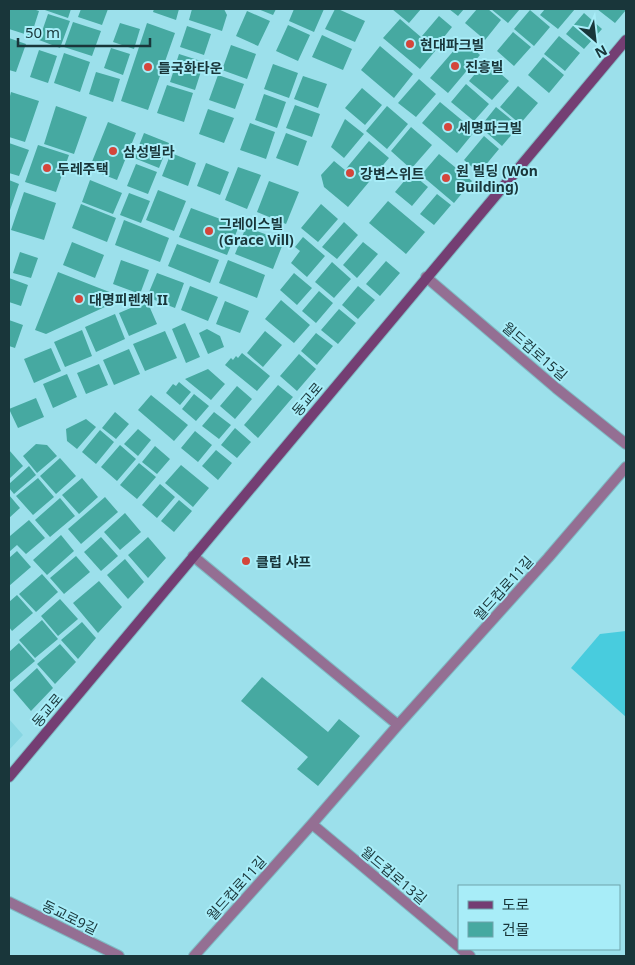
<svg xmlns="http://www.w3.org/2000/svg" width="635" height="965" font-family="'Noto Sans','Noto Sans KR',sans-serif">
	<rect width="100%" height="100%" fill="#9ce0eb"/>
	<!-- built -->
	<path fill="#87d6e2" d="M9,719l14,16 -14,15z"/>
	<!-- green -->
	<path fill="#48ccde" d="M626,631v86l-55,-49 29,-34z"/>
	<!-- building -->
	<path fill="#46a9a1" d="M9,9h24l6,2 -8,25 -22,-7z
		M42,9h29l-3,9z
		M81,9h27l-6,16 -24,-8z
		M154,9h25l-3,11 -23,-8z
		M192,9h32l3,6 -5,16 -33,-11z
		M258,9h18l-3,6z
		M294,9h30l-10,23 -25,-11z
		M335,9h3l27,12 -10,21 -30,-13z
		M392,9h29l-12,14z
		M449,9h15l-6,7z
		M477,9h11l13,11 -16,20 -20,-17z
		M491,9h29l-12,14z
		M545,9h30l-17,20 -18,-14z
		M597,9h29v1l-11,13z
		M530,10l20,17 -16,19 -20,-17z
		M247,11l23,10 -12,25 -22,-10z
		M584,13l18,16 -18,20 -18,-15z
		M48,14l22,7 -10,27 -21,-8z
		M439,16l13,11 -16,20 -14,-11z
		M400,19l36,31 -16,19 -37,-31z
		M73,22l28,9 -9,25 -28,-9z
		M120,23l20,6 -6,20 -21,-7z
		M147,23l28,10 -27,77 -27,-9z
		M288,25l22,10 -12,26 -22,-10z
		M187,26l24,8 -7,21 -24,-8z
		M513,32l18,15 -17,19 -17,-15z
		M322,35l30,14 -9,21 -31,-13z
		M559,36l21,17 -15,18 -21,-17z
		M9,38l17,6 -10,28 -7,-2z
		M463,40l17,15 -32,38 -18,-15z
		M231,45l25,9 -9,25 -25,-9z
		M380,46l33,28 -19,24 -33,-28z
		M111,48l19,6 -7,21 -19,-7z
		M39,50l18,6 -9,27 -18,-6z
		M64,53l26,9 -10,30 -26,-9z
		M179,54l25,8 -9,28 -25,-8z
		M543,57l21,18 -15,18 -21,-18z
		M486,61l23,20 -17,19 -23,-19z
		M273,64l25,9 -9,25 -25,-9z
		M96,72l24,7 -7,23 -24,-8z
		M218,75l26,9 -9,25 -26,-9z
		M303,76l24,8 -9,24 -24,-9z
		M419,79l17,15 -20,23 -18,-14z
		M466,84l23,20 -15,17 -23,-19z
		M167,85l26,8 -9,29 -27,-9z
		M518,86l20,17 -18,21 -20,-17z
		M362,88l20,17 -17,20 -20,-17z
		M11,92l28,9 -14,41 -16,-5v-37z
		M264,94l22,8 -9,26 -22,-8z
		M440,102l35,29 -18,22 -35,-30z
		M295,105l25,9 -8,23 -26,-9z
		M56,106l31,11 -13,37 -30,-10z
		M387,106l21,18 -21,25 -21,-18z
		M496,107l23,19 -17,20 -22,-19z
		M208,109l26,9 -10,25 -25,-9z
		M345,119l19,15 -20,24 -13,-11z
		M108,122l28,11 -19,47 -28,-11z
		M250,123l25,9 -9,27 -26,-9z
		M411,127l21,18 -21,24 -20,-18z
		M144,133l25,10 -10,25 -25,-10z
		M286,133l21,8 -9,25 -22,-8z
		M484,136l15,13 -20,24 -15,-13z
		M369,141l20,17 -41,49 -24,-20 -3,-12 13,-14 11,9z
		M9,143l20,7 -10,26 -10,-3z
		M38,145l31,10 -13,37 -31,-10z
		M171,153l25,10 -8,23 -26,-10z
		M439,154l33,27 -18,22 -33,-28z
		M206,163l23,9 -9,23 -23,-9z
		M136,164l21,8 -9,22 -21,-8z
		M238,167l23,8 -14,34 -22,-9z
		M411,173l17,14 -16,19 -17,-14z
		M9,180l10,4 -10,29z
		M90,180l32,13 -9,21 -31,-12z
		M269,181l30,11 -13,32 -29,-12z
		M158,190l28,11 -12,30 -28,-11z
		M24,192l32,11 -12,37 -33,-10z
		M129,193l21,8 -9,22 -21,-8z
		M437,194l14,11 -17,20 -14,-11z
		M388,201l37,31 -19,22 -37,-31z
		M81,204l35,14 -9,24 -35,-14z
		M321,204l17,15 -20,23 -17,-14z
		M191,208l48,18 -12,29 -48,-18z
		M124,220l45,18 -9,24 -45,-17z
		M344,222l14,13 -21,24 -15,-12z
		M246,227l38,14 -11,28 -38,-15z
		M303,237l22,19 -18,21 -16,-14 9,-12 -5,-4z
		M72,242l32,13 -9,23 -32,-13z
		M363,242l15,12 -21,24 -14,-13z
		M177,244l42,16 -9,23 -42,-17z
		M20,252l18,6 -7,20 -18,-5z
		M121,260l28,10 -9,24 -27,-10z
		M228,260l37,15 -8,23 -38,-15z
		M386,261l14,12 -20,23 -14,-12z
		M332,262l19,17 -17,19 -19,-16z
		M58,272l54,21 -5,13 -61,28 -11,-4z
		M157,273l27,10 -9,25 -28,-11z
		M294,273l18,15 -15,17 -17,-15z
		M9,278l19,7 -7,21 -12,-4z
		M190,286l28,11 -10,24 -27,-11z
		M358,286l17,14 -17,19 -16,-14z
		M319,291l14,12 -17,20 -14,-12z
		M281,300l29,25 -16,18 -29,-24z
		M147,301l10,23 -28,12 -10,-23z
		M225,301l24,10 -9,22 -24,-9z
		M339,309l17,14 -18,21 -17,-14z
		M115,314l10,25 -29,13 -11,-25z
		M9,320l14,5 -8,23 -6,-2z
		M185,323l15,34 -14,6 -14,-34z
		M207,329l13,7 4,11 -16,7 -9,-21z
		M82,330l10,26 -27,11 -11,-25z
		M165,331l12,27 -32,13 -12,-27z
		M265,331l17,14 -19,22 -16,-14z
		M316,333l17,13 -16,19 -16,-14z
		M51,348l10,23 -27,12 -10,-24z
		M129,349l11,25 -26,11 -11,-25z
		M242,353l28,23 -13,15 -32,-26 6,-7 2,2 3,-4 2,2z
		M299,354l17,15 -19,22 -17,-15z
		M99,364l9,21 -22,9 -9,-21z
		M208,369l17,15 -14,16 -26,-21z
		M67,374l10,23 -24,11 -10,-24z
		M179,382l12,10 -11,13 -14,-12 7,-9 3,2z
		M278,385l15,12 -35,41 -14,-13z
		M237,386l15,13 -17,20 -15,-13z
		M194,394l15,12 -13,15 -14,-12z
		M151,395l37,30 -14,16 -36,-31z
		M36,398l8,19 -26,11 -9,-19z
		M115,412l14,12 -13,15 -14,-11z
		M214,412l17,13 -12,14 -17,-13z
		M86,419l10,8 -19,22 -10,-8 -1,-12z
		M235,428l16,14 -14,16 -16,-13z
		M138,429l13,11 -13,16 -14,-12z
		M100,430l14,12 -18,22 -14,-12z
		M195,431l17,14 -14,17 -17,-14z
		M36,444l11,1 10,11 -20,17 -14,-17z
		M120,445l16,14 -19,22 -16,-14z
		M155,446l15,13 -13,15 -15,-12z
		M9,450l14,16 -14,13z
		M216,450l16,13 -14,17 -16,-14z
		M60,458l16,18 -20,18 -16,-18z
		M139,463l17,14 -19,22 -17,-14z
		M181,465l28,23 -16,19 -28,-24z
		M29,466l7,9 -22,19 -5,-6v-4z
		M38,478l16,19 -21,18 -17,-19z
		M82,478l16,19 -19,17 -17,-19z
		M160,484l15,13 -18,21 -15,-13z
		M9,495l11,13 -11,10z
		M105,497l13,15 -37,32 -13,-15z
		M60,498l15,18 -25,21 -15,-17z
		M179,500l13,11 -18,21 -13,-11z
		M125,513l16,19 -21,18 -16,-18z
		M29,520l16,18 -19,16 -9,-9 -8,7v-17l1,1z
		M61,535l13,16 -27,24 -14,-15z
		M101,537l17,19 -17,15 -17,-19z
		M148,537l18,21 -18,20 -20,-23z
		M17,551l14,16 -22,19v-28z
		M76,556l14,16 -26,22 -14,-16z
		M125,559l19,23 -16,17 -21,-24z
		M42,574l16,18 -22,20 -17,-18z
		M99,581l23,26 -24,26 -25,-30z
		M17,595l16,18 -21,18 -3,-4v-25z
		M60,599l18,20 -20,17 -17,-20z
		M42,620l16,19 -23,19 -16,-18z
		M82,622l14,16 -18,21 -17,-19z
		M19,643l16,18 -26,22v-31z
		M60,644l16,18 -21,22 -18,-20z
		M37,668l16,20 -22,23 -18,-21z
		M262,677l66,55 11,-13 21,17 -42,50 -21,-17 11,-12 -67,-56z"/>
	<g fill="none" stroke-linecap="round" stroke-linejoin="round">
		<!-- street casing -->
		<g stroke="#7fbbc4" stroke-width="12">
			<path id="street" d="M426,277l130,111 70,56
				M193,556l205,169
				M312,824l147,123
				M9,902l110,54
				M461,949l9,7
				M194,956l118,-132 86,-99 150,-167 78,-91"/>
		</g>
		<!-- secondary casing -->
		<g stroke="#7fbbc4" stroke-width="12">
			<path id="secondary" d="M9,777l617,-737"/>
		</g>
		<!-- street -->
		<use href="#street" stroke="#946f93" stroke-width="10"/>
		<!-- secondary -->
		<use href="#secondary" stroke="#743e73" stroke-width="10"/>
	</g>
	<!-- markers -->
	<g fill="#d4463b" stroke="#a8edf8" stroke-width="2">
		<circle cx="410" cy="44" r="5"/>
		<circle cx="455" cy="66" r="5"/>
		<circle cx="148" cy="67" r="5"/>
		<circle cx="448" cy="127" r="5"/>
		<circle cx="113" cy="151" r="5"/>
		<circle cx="47" cy="168" r="5"/>
		<circle cx="350" cy="173" r="5"/>
		<circle cx="446" cy="178" r="5"/>
		<circle cx="209" cy="231" r="5"/>
		<circle cx="79" cy="299" r="5"/>
		<circle cx="246" cy="561" r="5"/>
	</g>
	<g text-anchor="middle" dominant-baseline="central" stroke-width="4" stroke-linejoin="round" paint-order="stroke">
		<!-- poi labels -->
		<g font-size="14" font-weight="bold" fill="#19363a" stroke="#a8edf8" text-anchor="start">
			<text x="420" y="44">현대파크빌</text>
			<text x="465" y="66">진흥빌</text>
			<text x="158" y="67">들국화타운</text>
			<text x="458" y="127">세명파크빌</text>
			<text x="123" y="151">삼성빌라</text>
			<text x="57" y="168">두레주택</text>
			<text x="456" y="170">원 빌딩 (Won<tspan x="456" dy="16">Building)</tspan></text>
			<text x="360" y="173">강변스위트</text>
			<text x="219" y="223">그레이스빌<tspan x="219" dy="16">(Grace Vill)</tspan></text>
			<text x="89" y="299">대명피렌체 II</text>
			<text x="256" y="561">클럽 샤프</text>
		</g>
		<!-- street labels -->
		<g font-size="14" fill="#19363a" stroke="#a8edf8">
			<text transform="translate(535 351) rotate(41)">월드컵로15길</text>
			<text transform="translate(307 399) rotate(-50)">동교로</text>
			<text transform="translate(503 588) rotate(-48)">월드컵로11길</text>
			<text transform="translate(47 710) rotate(-50)">동교로</text>
			<text transform="translate(394 875) rotate(40)">월드컵로13길</text>
			<text transform="translate(236 888) rotate(-48)">월드컵로11길</text>
			<text transform="translate(70 917) rotate(26)">동교로9길</text>
		</g>
	</g>
	<!-- border -->
	<rect width="635" height="965" fill="none" stroke="#19363a" stroke-width="20"/>
	<!-- legend -->
	<rect x="458" y="885" width="162" height="65" fill="#a8edf8" stroke="#6fa4ac"/>
	<rect x="468" y="901" width="25" height="8" fill="#743e73" stroke="#6fa4ac"/>
	<text x="502" y="910" font-size="15" fill="#19363a">도로</text>
	<rect x="468" y="922" width="25" height="15" fill="#46a9a1" stroke="#6fa4ac"/>
	<text x="502" y="935" font-size="15" fill="#19363a">건물</text>
	<!-- north arrow -->
	<g transform="translate(595 40) rotate(152)" stroke="#a8edf8" stroke-width="4" paint-order="stroke">
	<path d="M0-4L9 19L0 12L-9 19Z" fill="#19363a"/>
	<text y="-8" font-size="14" font-weight="bold" text-anchor="middle" fill="#19363a">N</text>
	</g>
	<!-- scale -->
	<path d="M18 38v8h132v-8" fill="none" stroke="#19363a" stroke-width="2.5"/>
	<text x="25" y="38" font-size="15" fill="#19363a" stroke="#a8edf8" stroke-width="4" paint-order="stroke">50 m</text>
</svg>
